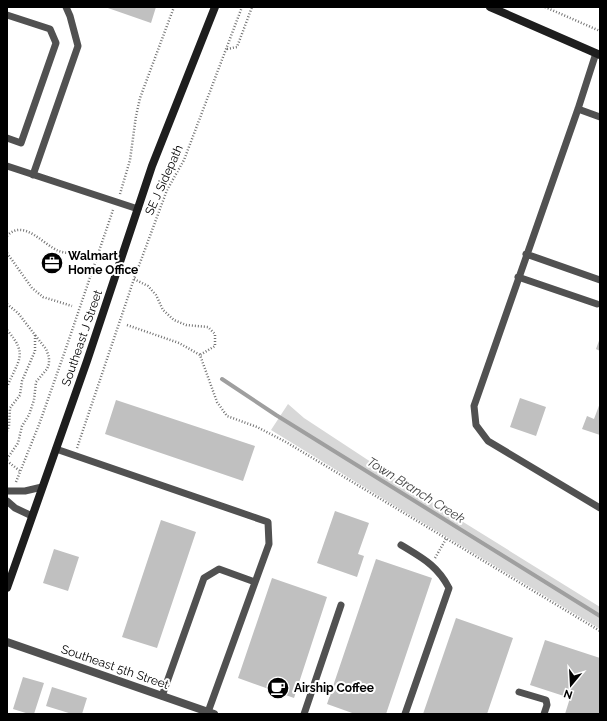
<svg xmlns="http://www.w3.org/2000/svg" width="607" height="721" font-family="Raleway,sans-serif">
	<rect width="100%" height="100%" fill="#fff"/>
	<!-- green -->
	<path fill="#d8d8d8" d="M288,404l16,14 143,94 153,95v22l-205,-123 -124,-76z"/>
	<g fill="none" stroke-linecap="round" stroke-linejoin="round">
		<!-- stream -->
		<path stroke="#9f9f9f" stroke-width="4" d="M222,379l54,36 324,201"/>
	</g>
	<!-- building -->
	<path fill="#c0c0c0" d="M105,7h51l-5,16z
		M600,338v13l-4,-2z
		M520,398l26,9 -10,29 -26,-9z
		M116,400l139,46 -12,35 -138,-47z
		M600,403v32l-18,-6 5,-13 7,3z
		M335,511l34,12 -11,31 6,2 -7,21 -40,-14z
		M161,520l35,12 -39,116 -35,-11z
		M54,549l25,8 -11,34 -25,-8z
		M376,559l56,19 -46,136h-31l-28,-10z
		M272,578l55,19 -33,101 -56,-20z
		M456,618l57,20 -26,76h-64z
		M545,640l55,18v56h-35l5,-16 -40,-13z
		M23,677l21,6 -10,31h-5l-16,-5z
		M52,687l35,11 -5,16h-10l-26,-8z"/>
	<g fill="none" stroke-linecap="round" stroke-linejoin="round">
		<!-- path -->
		<path stroke="#737373" stroke-width="2.5" stroke-dasharray="1 2" stroke-linecap="butt" d="M545,7l55,24
			M227,49l10,-2 15,-40
			M120,194l10,-34 6,-44 4,-18 34,-91
			M7,236c17,-18 36,9 52,15 5,2 11,2 16,3 7,2 14,3 21,5
			M7,253l25,35 11,9 29,9
			M134,279l14,7 8,9 7,15 11,10 12,5 22,2 7,7v12l-15,9
			M7,304l11,9 17,22v16l-13,30 -2,14 -10,13 -1,18 -2,5
			M127,325l52,18 21,12 17,47 10,14 30,11 29,15 314,189
			M7,330c22,25 11,30 0,57
			M77,448l57,-169 33,-89 17,-30 58,-153
			M7,459l11,-16 4,-17 7,-11 5,-15 2,-18 11,-13 2,-5v-7l-3,-8 -11,-14
			M7,461l13,10
			M16,482l24,-60 25,-71 48,-141
			M435,558l11,-19"/>
		<!-- service -->
		<path stroke="#515151" stroke-width="7" d="M7,15l43,14 6,14 -35,100 -14,-5
			M596,53l-18,56 -104,297 2,19 12,16 112,67
			M578,109l22,8
			M7,166l131,43
			M33,175l45,-129 -8,-30 -4,-9
			M526,254l74,26
			M518,277l79,27
			M56,449l212,73 1,22 -61,168
			M7,491h18l17,-4
			M7,501l8,7 17,8
			M401,545c21,13 36,20 48,43l-44,126
			M519,692l27,8 1,5 -3,9
			M162,696l42,-118 15,-9 36,13
			M304,714l37,-109"/>
		<!-- tertiary -->
		<path stroke="#515151" stroke-width="8" d="M7,642l207,72"/>
		<!-- secondary -->
		<path stroke="#1e1e1e" stroke-width="8" d="M490,7l110,48
			M7,588l80,-227 65,-195 63,-159"/>
	</g>
	<!-- icons -->
	<defs>
		<g id="office-disc" transform="scale(1.15)"><circle r="9.5" fill="#000" stroke="#fff"/><path d="M-6-3h4V-5.5h4V-3h4V5H-6ZM-1-4.5V-3h2v-1.5ZM-6 0V1H6V0Z" fill="#fff"/></g>
		<g id="cafe-disc" transform="scale(1.15)"><circle r="9.5" fill="#000" stroke="#fff"/><path d="M-5.5-4.5H6V0H3Q3 3.5 0 3.5H-2.5Q-5.5 3.5-5.5 0ZM3-3.2v2h1.7v-2ZM-6 4.5H4V6H-6Z" fill="#fff"/></g>
	</defs>
	<g fill-rule="evenodd">
		<use href="#office-disc" x="52" y="263"/>
		<use href="#cafe-disc" x="278" y="688"/>
	</g>
	<g text-anchor="middle" dominant-baseline="central" stroke-width="4" stroke-linejoin="round" paint-order="stroke">
		<!-- street labels -->
		<g font-size="12" fill="#000" stroke="#fff">
			<text transform="translate(164 180) rotate(-66)">SE J Sidepath</text>
			<text transform="translate(82 338) rotate(-71)">Southeast J Street</text>
			<text transform="translate(115 667) rotate(19)">Southeast 5th Street</text>
		</g>
		<!-- poi labels -->
		<g font-size="12" font-weight="bold" fill="#000" stroke="#fff" text-anchor="start">
			<text x="68" y="256">Walmart<tspan x="68" dy="14">Home Office</tspan></text>
			<text x="294" y="688">Airship Coffee</text>
		</g>
		<!-- water labels -->
		<g font-size="13" font-style="italic" fill="#404040" stroke="#fff">
			<text transform="translate(416 490) rotate(32)">Town Branch Creek</text>
		</g>
	</g>
	<!-- border -->
	<rect width="607" height="721" fill="none" stroke="#000000" stroke-width="16"/>
	<!-- north arrow -->
	<g transform="translate(571 685) rotate(198)" stroke="#ffffff" stroke-width="3" paint-order="stroke">
	<path d="M0-3L7 15L0 10L-7 15Z" fill="#000000"/>
	<text y="-6" font-size="11" font-weight="bold" text-anchor="middle" fill="#000000">N</text>
	</g>
</svg>
